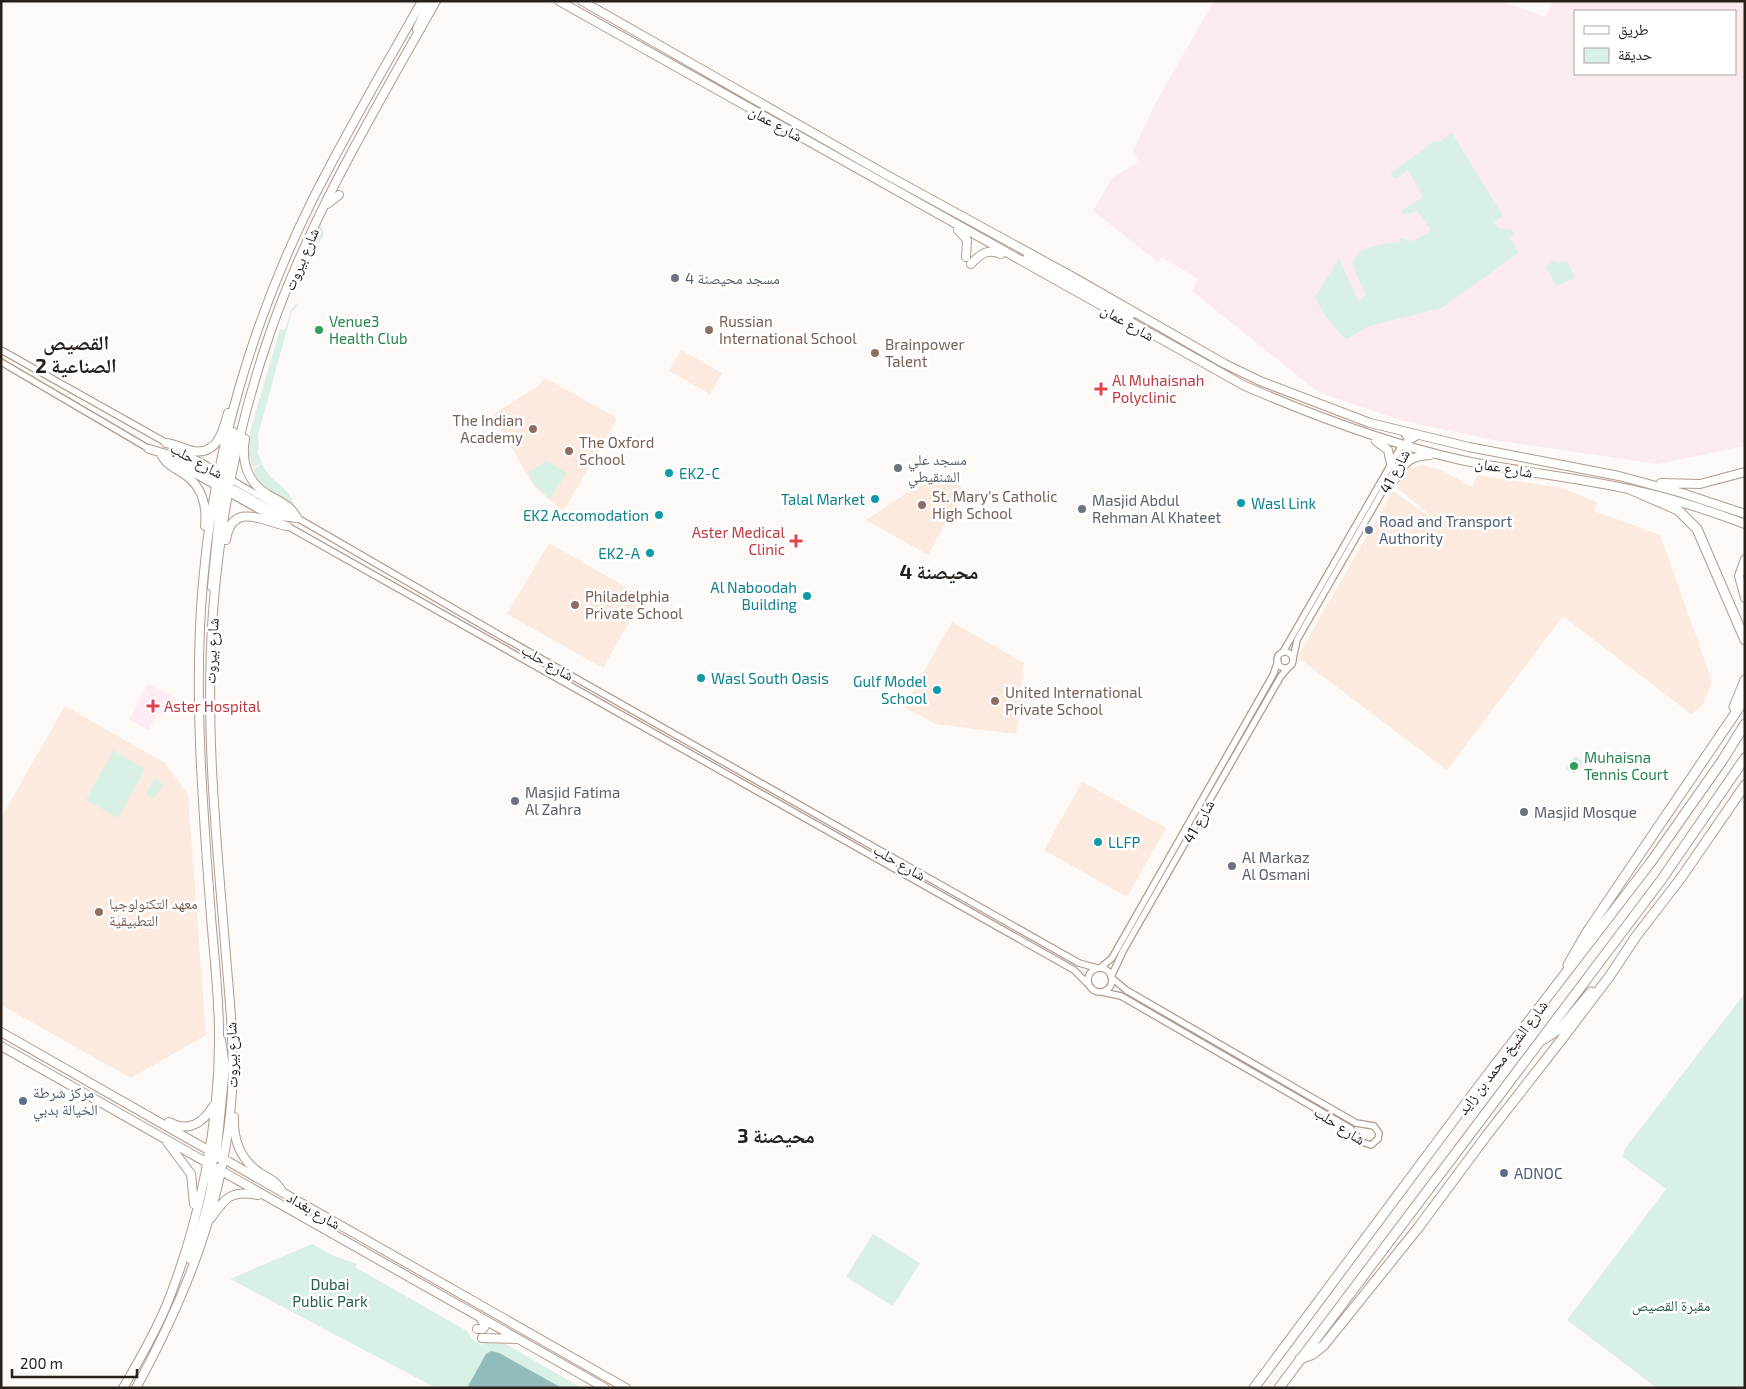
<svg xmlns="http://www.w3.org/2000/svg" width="1746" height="1389" font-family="'Exo 2','Noto Naskh Arabic',sans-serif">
	<rect width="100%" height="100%" fill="#fdf9f6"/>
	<!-- built -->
	<path fill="#fbeadd" d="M681,350l41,23 -12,21 -41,-23z
		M545,378l72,40 -54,94 -29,-26 -42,-71 46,-29z
		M1422,465l19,5 31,17 5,-12 85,13 35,14 -3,9 66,24 52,146 -9,24 -12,9 -128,-98 -116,154 -147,-111 -1,-5 94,-163 54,38 -50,-41 11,-19z
		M935,474l29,15 -36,66 -62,-35z
		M549,543l94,54 -40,71 -96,-54z
		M952,622l72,41 -8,71 -80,-10 -32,-17z
		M65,706l100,57 23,32 18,240 -75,43 -130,-73v-187z
		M1082,782l84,46 -39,69 -83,-47z"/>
	<!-- industrial -->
	<path fill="#fcebed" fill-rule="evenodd" d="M1214,1h287l45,16 8,-16h191v445l-87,18 -165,-24 -93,-20 -82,-28 -126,-101 6,-12 -36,-22 -4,5 -65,-51 19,-33 27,-16 -6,-11 21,-45zM1575,11h160v63h-160z"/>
	<!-- medical -->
	<path fill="#fdeaf2" d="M149,684l26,14 -11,19 -6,-4 -10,17 -19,-11z"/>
	<!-- green -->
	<path fill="#d9f0e4" d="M1452,133l51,83 -9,6 4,6 12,1 4,3 -4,8 3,1 5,12 -76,55 -73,18 -22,13 -4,-2 -20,-24 -8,-16 2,-3 22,-36 19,43h2l1,-3 5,-3c-3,-8 -8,-15 -11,-24 -9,-25 29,-27 45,-29l-1,-4h5l3,3 8,-1 16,-10 -14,-19 -13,4 -3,-4 22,-14 -15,-27 -12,9 -4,-2 -1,-4 43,-32 5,1z
		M320,223l4,11 -7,13 -8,2z
		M1551,260l7,3 9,-2 8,17 -19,8 -10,-19z
		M298,302l-3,7 -3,2 -34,124 1,15 -2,1 5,12 -9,4 -6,-17 4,-22 29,-99 5,1 6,-20z
		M546,461l21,12 -17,26 -15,-13 -7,-14z
		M262,464c10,21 26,20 33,43 -11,-7 -43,-25 -41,-39z
		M113,750l32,19 -27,49 -32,-18z
		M1575,756l9,6 -10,12 -8,-5z
		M154,779l9,5 -9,15 -8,-5z
		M1745,993v395h-88l-90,-68 99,-131 -43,-32 1,-7z
		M873,1234l47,29 -27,43 -47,-29z
		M312,1244l22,12 23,8 -2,3 112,64 5,8 9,6 4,-5 8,4 4,-5 85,49h-146l-206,-109z"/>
	<!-- water -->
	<path fill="#92bbbc" d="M491,1351l8,2 63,35h-95l19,-34z"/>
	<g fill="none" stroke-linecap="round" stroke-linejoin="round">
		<!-- minor casing -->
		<g stroke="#b19c8d" stroke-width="8">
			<path id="minor" d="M1,350l221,124
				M1,362l150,88
				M166,458l53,30
				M230,479l271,157 578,327 18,5
				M227,492l847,478 14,14
				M1283,652l119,-207 16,-9
				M1277 660a8 8 0 1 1 16 0a8 8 0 1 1-16 0Z
				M1293,659l4,-19 111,-193 -1,-9 -4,-6
				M1088 980a12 12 0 1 1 24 0a12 12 0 1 1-24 0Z
				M1100,968l12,-10 161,-283 5,-14
				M1111,977l12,-26 158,-275 7,-8
				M1102,992l19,4 230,133 11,13 9,3 7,-6 1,-6 -5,-7 -18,-3 -230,-133 -14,-12"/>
		</g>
		<!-- major casing -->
		<g stroke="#b19c8d" stroke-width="10">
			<path id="major" d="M559,1l684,384c71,31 142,58 218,75 57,12 115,17 172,30 38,8 75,20 112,34
				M582,1l303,173 188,103 152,87 35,17 110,42 99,24 150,29 63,17 63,21
				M417,29l13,-28
				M327,204l12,-9
				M958,230l9,10 -1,17
				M1027,258l103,58
				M971,264c9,-10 17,-16 30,-10
				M245,439c-4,21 2,43 22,55 11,7 24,11 30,24
				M1376,441l12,9 3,14
				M166,443c10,1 18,6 27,8 24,4 30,-19 35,-38
				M149,449l24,7 108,60 16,2
				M162,456c5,9 13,12 22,18 18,12 23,32 21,52
				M1661,483l39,1 45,-12
				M1386,486c21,-11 9,-29 44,-31
				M226,540c6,-40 38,-18 61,-14
				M1745,559l-6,17 6,22
				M212,587l8,-81 13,-74
				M1,1032l625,356
				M1,1046l604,342
				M234,1117c-1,23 7,43 26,56 9,5 16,8 22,18
				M169,1122c20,11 34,1 45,-17
				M167,1142l24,32 3,30
				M216,1158l9,-92 -4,-26
				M211,1218c15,-21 20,-28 47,-23
				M191,1260c7,-25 31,-88 18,-110
				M477,1329h6l2,-3 -5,-9
				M482,1338l35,1
				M123,1388c16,-27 32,-55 44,-84 33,-83 53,-181 52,-271 0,-38 -5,-78 -8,-116 -8,-111 -18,-223 -8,-335 11,-130 49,-259 107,-377 34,-69 74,-136 112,-204
				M136,1388c51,-93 89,-189 96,-296 3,-53 -4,-107 -8,-160 -9,-107 -19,-213 -11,-320 7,-94 26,-190 57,-279 40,-116 106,-225 166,-332"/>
		</g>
		<!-- highway casing -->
		<g stroke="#b19c8d" stroke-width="11">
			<path id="highway" d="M1632,490l46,20 19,19 48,111
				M1734,707l11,-27
				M1634,939l47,-61 64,-93
				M1568,965l19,-33 158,-233
				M1544,1039l18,-12 29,-35
				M1300,1359l13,-5 11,-9 94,-117 69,-93 75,-96 47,-62 28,-42
				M1254,1388l225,-302 172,-224 71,-101 23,-37
				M1279,1388l383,-509 83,-121"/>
		</g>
		<!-- minor -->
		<use href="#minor" stroke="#fff" stroke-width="5.5"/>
		<!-- major -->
		<use href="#major" stroke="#fff" stroke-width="8"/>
		<!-- highway -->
		<use href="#highway" stroke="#fff" stroke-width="9"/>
	</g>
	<!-- markers -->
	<g fill="#6b7280" stroke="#fff" stroke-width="2">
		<circle cx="675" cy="278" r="5"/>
		<circle cx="898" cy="468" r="5"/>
		<circle cx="1082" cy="509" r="5"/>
		<circle cx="515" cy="801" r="5"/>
		<circle cx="1524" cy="812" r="5"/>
		<circle cx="1232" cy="866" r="5"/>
	</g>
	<g fill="#2e9e5b" stroke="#fff" stroke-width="2">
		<circle cx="319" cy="330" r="5"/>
		<circle cx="1574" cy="766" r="5"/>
	</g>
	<g fill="#8d6e63" stroke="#fff" stroke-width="2">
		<circle cx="709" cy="330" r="5"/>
		<circle cx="875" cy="353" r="5"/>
		<circle cx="533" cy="429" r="5"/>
		<circle cx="569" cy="451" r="5"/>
		<circle cx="922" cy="505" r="5"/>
		<circle cx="575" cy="605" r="5"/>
		<circle cx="995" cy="701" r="5"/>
		<circle cx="99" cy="912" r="5"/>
	</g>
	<g fill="#e0444e" stroke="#fff" stroke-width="2">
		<path d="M1098.5 381.5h5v5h5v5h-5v5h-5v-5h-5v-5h5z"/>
		<path d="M793.5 533.5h5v5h5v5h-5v5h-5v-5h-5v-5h5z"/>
		<path d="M150.5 698.5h5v5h5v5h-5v5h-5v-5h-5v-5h5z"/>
	</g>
	<g fill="#0f9aa8" stroke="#fff" stroke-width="2">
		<circle cx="669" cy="473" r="5"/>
		<circle cx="875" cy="499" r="5"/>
		<circle cx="1241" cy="503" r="5"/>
		<circle cx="659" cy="515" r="5"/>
		<circle cx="650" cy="553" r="5"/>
		<circle cx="807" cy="596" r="5"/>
		<circle cx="701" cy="678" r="5"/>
		<circle cx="937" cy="690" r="5"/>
		<circle cx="1098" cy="842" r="5"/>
	</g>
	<g fill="#5c6f8a" stroke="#fff" stroke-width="2">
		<circle cx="1369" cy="530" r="5"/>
		<circle cx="23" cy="1101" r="5"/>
		<circle cx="1504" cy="1173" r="5"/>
	</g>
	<g text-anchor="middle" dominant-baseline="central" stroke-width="5" stroke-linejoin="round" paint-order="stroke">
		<!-- street labels -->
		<g font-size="15" fill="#28201a" stroke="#fff">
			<text transform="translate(776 123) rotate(29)">شارع عمان</text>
			<text transform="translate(301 259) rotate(-67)">شارع بيروت</text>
			<text transform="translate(1128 322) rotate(30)">شارع عمان</text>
			<text transform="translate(197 460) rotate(29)">شارع حلب</text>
			<text transform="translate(1504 467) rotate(10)">شارع عمان</text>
			<text transform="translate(1394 471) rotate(-62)">شارع 41</text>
			<text transform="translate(211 651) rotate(-87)">شارع بيروت</text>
			<text transform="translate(548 662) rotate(30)">شارع حلب</text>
			<text transform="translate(1198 821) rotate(-60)">شارع 41</text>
			<text transform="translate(900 862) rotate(30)">شارع حلب</text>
			<text transform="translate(231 1055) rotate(-91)">شارع بيروت</text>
			<text transform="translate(1502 1057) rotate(-53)">شارع الشيخ محمد بن زايد</text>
			<text transform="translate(1340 1125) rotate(33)">شارع حلب</text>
			<text transform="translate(314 1210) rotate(30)">شارع بغداد</text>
		</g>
		<!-- worship labels -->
		<g font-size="15" fill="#5b616d" stroke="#fff" text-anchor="start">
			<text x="685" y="278">مسجد محيصنة 4</text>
			<text x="908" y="459">مسجد علي<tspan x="908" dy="17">الشنقيطي</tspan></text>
			<text x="1092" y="500">Masjid Abdul<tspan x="1092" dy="17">Rehman Al Khateet</tspan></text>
			<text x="525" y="792">Masjid Fatima<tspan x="525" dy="17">Al Zahra</tspan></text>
			<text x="1534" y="812">Masjid Mosque</text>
			<text x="1242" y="857">Al Markaz<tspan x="1242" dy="17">Al Osmani</tspan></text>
		</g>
		<!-- leisure labels -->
		<g font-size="15" fill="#27864d" stroke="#fff" text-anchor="start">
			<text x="329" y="321">Venue3<tspan x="329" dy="17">Health Club</tspan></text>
			<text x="1584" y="757">Muhaisna<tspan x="1584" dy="17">Tennis Court</tspan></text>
		</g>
		<!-- education labels -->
		<g font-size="15" fill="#785e54" stroke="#fff" text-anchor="start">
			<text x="719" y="321">Russian<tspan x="719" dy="17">International School</tspan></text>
			<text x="885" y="344">Brainpower<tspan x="885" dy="17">Talent</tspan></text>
			<text x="523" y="420" text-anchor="end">The Indian<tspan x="523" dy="17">Academy</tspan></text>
			<text x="579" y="442">The Oxford<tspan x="579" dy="17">School</tspan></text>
			<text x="932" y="496">St. Mary's Catholic<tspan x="932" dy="17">High School</tspan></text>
			<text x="585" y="596">Philadelphia<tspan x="585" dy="17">Private School</tspan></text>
			<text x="1005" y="692">United International<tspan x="1005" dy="17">Private School</tspan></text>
			<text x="109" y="903">معهد التكنولوجيا<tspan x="109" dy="17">التطبيقية</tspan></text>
		</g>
		<!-- health labels -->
		<g font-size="15" fill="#be3a42" stroke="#fff" text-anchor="start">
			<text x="1112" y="380">Al Muhaisnah<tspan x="1112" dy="17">Polyclinic</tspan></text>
			<text x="785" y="532" text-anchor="end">Aster Medical<tspan x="785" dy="17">Clinic</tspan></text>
			<text x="164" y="706">Aster Hospital</text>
		</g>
		<!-- culture labels -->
		<g font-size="15" fill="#0d838f" stroke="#fff" text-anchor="end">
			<text x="679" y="473" text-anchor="start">EK2-C</text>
			<text x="865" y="499">Talal Market</text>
			<text x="1251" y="503" text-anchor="start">Wasl Link</text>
			<text x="649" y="515">EK2 Accomodation</text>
			<text x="640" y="553">EK2-A</text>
			<text x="797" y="587">Al Naboodah<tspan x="797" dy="17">Building</tspan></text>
			<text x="711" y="678" text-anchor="start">Wasl South Oasis</text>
			<text x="927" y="681">Gulf Model<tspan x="927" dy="17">School</tspan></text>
			<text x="1108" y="842" text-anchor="start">LLFP</text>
		</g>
		<!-- service labels -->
		<g font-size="15" fill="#4e5e75" stroke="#fff" text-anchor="start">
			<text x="1379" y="521">Road and Transport<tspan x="1379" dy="17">Authority</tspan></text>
			<text x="33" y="1092">مركز شرطة<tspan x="33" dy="17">الخيالة بدبي</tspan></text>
			<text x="1514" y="1173">ADNOC</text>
		</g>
		<!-- park labels -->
		<g font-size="15" fill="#245f46" stroke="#fff">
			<text x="330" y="1284">Dubai<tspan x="330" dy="17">Public Park</tspan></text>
			<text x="1671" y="1305">مقبرة القصيص</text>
		</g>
		<!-- district labels -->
		<g font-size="20" font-weight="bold" fill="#28201a" stroke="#fff">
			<text x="76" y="342">القصيص<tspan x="76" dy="23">الصناعية 2</tspan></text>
			<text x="939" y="571">محيصنة 4</text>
			<text x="776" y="1135">محيصنة 3</text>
		</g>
	</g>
	<!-- border -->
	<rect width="1746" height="1389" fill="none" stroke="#28201a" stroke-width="5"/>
	<!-- legend -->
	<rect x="1574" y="10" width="162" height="65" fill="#ffffff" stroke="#a9a6a3"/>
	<rect x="1584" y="26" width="25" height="8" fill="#ffffff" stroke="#a9a6a3"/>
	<text x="1618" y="35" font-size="15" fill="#28201a">طريق</text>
	<rect x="1584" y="48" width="25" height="15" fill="#d9f0e4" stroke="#a9a6a3"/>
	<text x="1618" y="60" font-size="15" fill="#28201a">حديقة</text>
	<!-- scale -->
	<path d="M12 1369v8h125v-8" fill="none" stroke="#28201a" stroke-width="2.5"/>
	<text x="20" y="1369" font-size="15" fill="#28201a" stroke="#ffffff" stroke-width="4" paint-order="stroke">200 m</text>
</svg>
